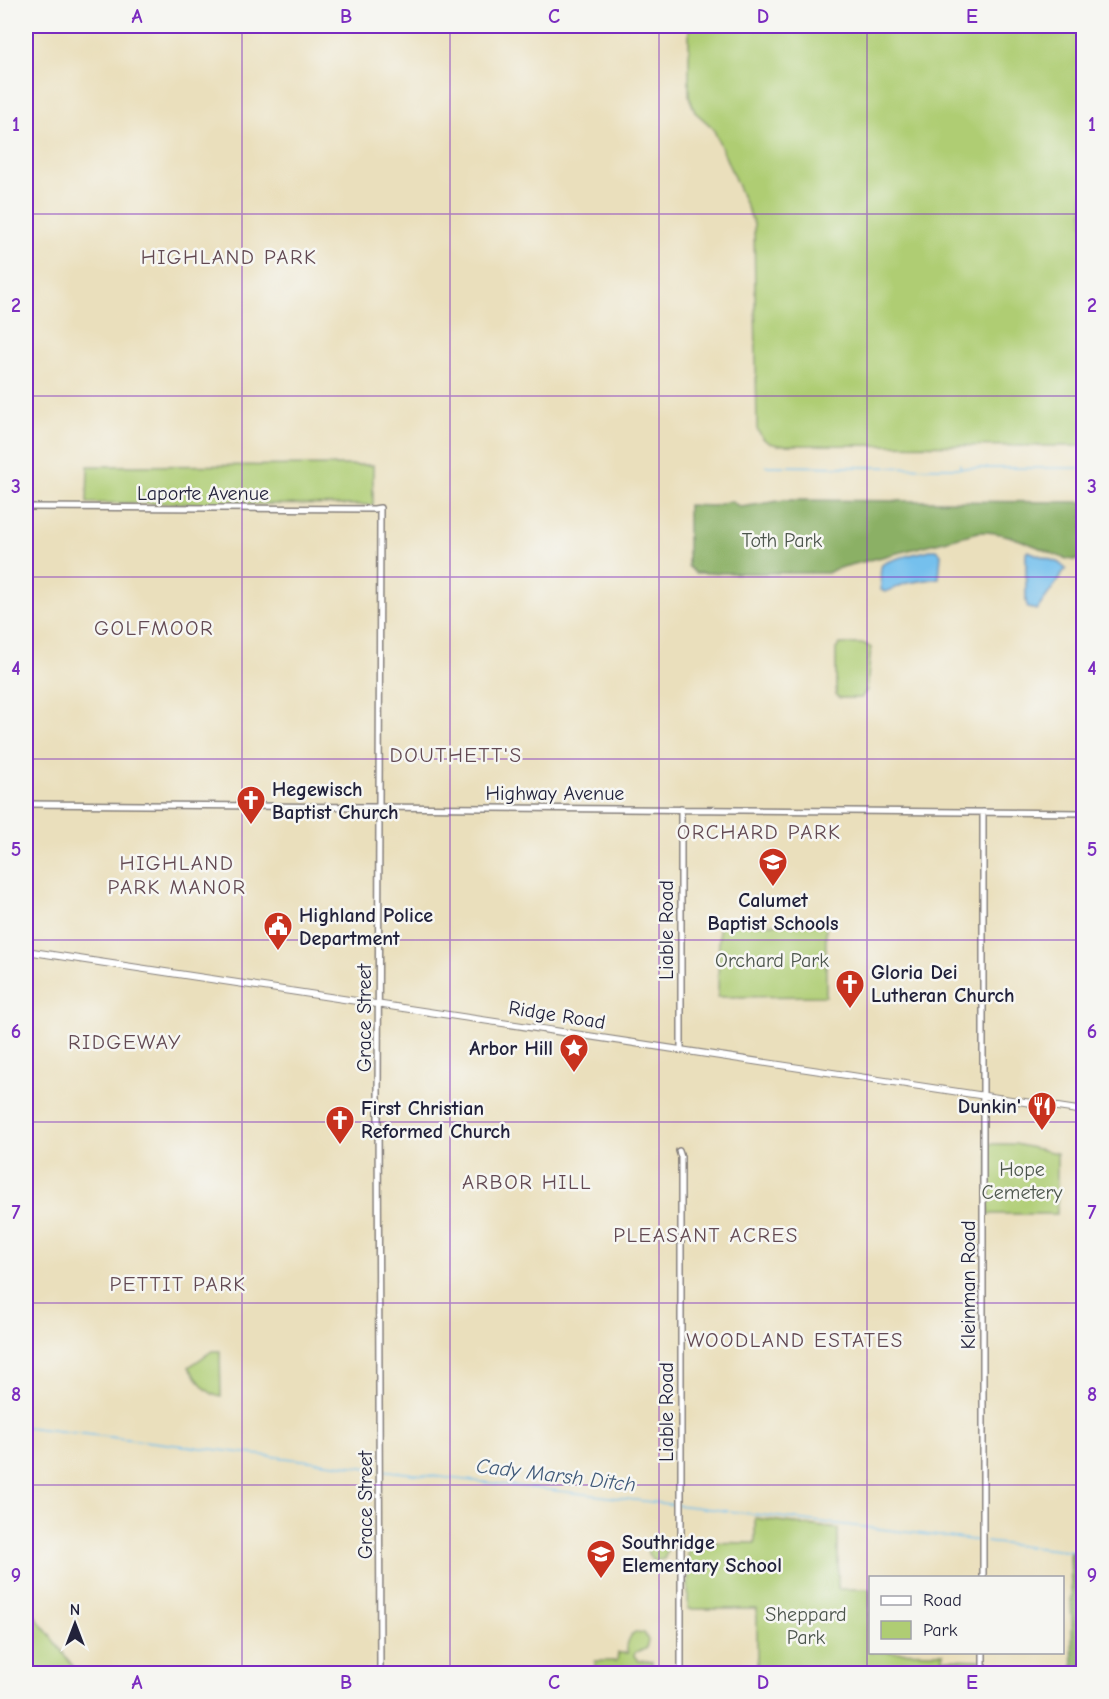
<svg xmlns="http://www.w3.org/2000/svg" width="1109" height="1699" font-family="'Comic Neue',sans-serif">
	<rect width="100%" height="100%" fill="#f6f6f2"/>
	<filter id="ink" filterUnits="userSpaceOnUse"><feTurbulence type="fractalNoise" baseFrequency=".0167" numOctaves="2"/><feDisplacementMap in="SourceGraphic" scale="12" xChannelSelector="R" yChannelSelector="G"/><feConvolveMatrix kernelMatrix="1 2 1 2 8 2 1 2 1" color-interpolation-filters="sRGB"/></filter>
	<filter id="wash" filterUnits="userSpaceOnUse"><feTurbulence type="fractalNoise" baseFrequency=".008" numOctaves="4" result="noise"/><feDisplacementMap in="SourceGraphic" scale="24" xChannelSelector="R" yChannelSelector="G"/><feGaussianBlur stdDeviation="1.35" result="paint"/><feColorMatrix in="noise" values="0 0 0 0 0 0 0 0 0 0 0 0 0 0 0 0 0 1.4 0 .05"/><feComposite in="paint" operator="in"/></filter>
	<g filter="url(#wash)">
		<rect width="100%" height="100%" fill="#eadfbc"/>
		<!-- green -->
		<path fill="#afcd73" stroke="#687857" stroke-width="1.5" d="M689,26h394v420l-305,-1c-12,-2 -16,-6 -21,-16l-3,-205 -41,-96 -18,-16 -6,-16z
			M373,465v40l-286,-2 1,-37z
			M840,644h25l6,4 -4,42 -6,8h-21l-4,-3v-46z
			M719,924h107v72l-108,1z
			M988,1144h27l42,9v61h-69z
			M212,1351h8l1,46c-16,-3 -23,-18 -32,-30z
			M755,1518l83,11v60h32v63l73,1v6l37,1v13h-223v-64h-69v-67l67,1z
			M658,1538h5l5,5 -1,9 -3,7 -10,2 -6,-7 -1,-8z
			M26,1604l52,69h-47l-5,-7z
			M635,1632l9,1 4,7 -2,9 -11,3 -1,4 5,5 13,1v8l-57,1v-10h22l1,-8h10c-3,-6 1,-17 7,-21z"/>
		<!-- forest -->
		<path fill="#8bb065" stroke="#566950" stroke-width="1.5" d="M785,500l298,2v60l-1,-2c-15,2 -28,-6 -42,-12 -19,-8 -39,-17 -61,-16l-144,37 -7,4h-133l-7,-7v-61l25,1 17,-5 11,6z
			M1070,1552l13,1v120h-10z"/>
		<!-- water -->
		<path fill="#74c0ed" stroke="#4b7194" stroke-width="1.5" d="M930,550h7l4,4 -2,24 -32,5 -22,9 -4,-2c0,-6 -2,-21 1,-25 6,-6 38,-12 48,-15z
			M1028,551l31,12 7,6 -29,41 -9,-2 -2,-6v-49z"/>
		<g fill="none" stroke-linecap="round" stroke-linejoin="round">
			<!-- stream -->
			<path stroke="#74c0ed" stroke-width="1.5" d="M960,464v4h124
				M766,466l194,2
				M26,1427l351,42
				M381,1470l600,71
				M986,1542l98,11"/>
		</g>
	</g>
	<g filter="url(#ink)">
		<g fill="none" stroke-linecap="round" stroke-linejoin="round">
			<!-- secondary casing -->
			<g stroke="#86807c" stroke-width="8">
				<path id="secondary" d="M26,507l348,2 6,-1 -2,598 2,568
					M26,804l1058,9
					M983,812v766
					M681,1050v-241
					M679,1151l2,6v517
					M983,1652v22"/>
			</g>
			<!-- primary casing -->
			<g stroke="#86807c" stroke-width="8">
				<path id="primary" d="M26,951l1058,160"/>
			</g>
			<!-- secondary -->
			<use href="#secondary" stroke="#fff" stroke-width="5"/>
			<!-- primary -->
			<use href="#primary" stroke="#fff" stroke-width="6"/>
		</g>
	</g>
	<!-- grid -->
	<path fill="none" stroke="#7b2cbf" stroke-width="1.5" stroke-opacity="0.55" d="M242,26v1648M450,26v1648M659,26v1648M867,26v1648M26,214h1058M26,396h1058M26,577h1058M26,759h1058M26,940h1058M26,1122h1058M26,1303h1058M26,1485h1058"/>
	<!-- icons -->
	<defs>
		<g id="church-pin" transform="scale(1.5)"><path d="M0 17L-7.5 6A9.5 9.5 0 1 1 7.5 6Z" fill="#c8321e" stroke="#f6f6f2"/><path d="M-1.2-6h2.4v3.5h3.3v2.4h-3.3V6h-2.4V-.1h-3.3v-2.4h3.3Z" fill="#fff"/></g>
		<g id="school-pin" transform="scale(1.5)"><path d="M0 17L-7.5 6A9.5 9.5 0 1 1 7.5 6Z" fill="#c8321e" stroke="#f6f6f2"/><path d="M0-5L7-2L0 1L-7-2ZM-4 1L0 2.5L4 1V4Q0 6-4 4Z" fill="#fff"/></g>
		<g id="civic-pin" transform="scale(1.5)"><path d="M0 17L-7.5 6A9.5 9.5 0 1 1 7.5 6Z" fill="#c8321e" stroke="#f6f6f2"/><path d="M-.6-6.5H3V-4.5H.6V-3L4-1V1h2V6H-6V1h2V-1L-.6-3ZM-1.2 2.5V6h2.4V2.5Z" fill="#fff"/></g>
		<g id="sight-pin" transform="scale(1.5)"><path d="M0 17L-7.5 6A9.5 9.5 0 1 1 7.5 6Z" fill="#c8321e" stroke="#f6f6f2"/><path d="M0-6L1.8-2.2L6-1.7L2.9 1.2L3.7 5.4L0 3.3L-3.7 5.4L-2.9 1.2L-6-1.7L-1.8-2.2Z" fill="#fff"/></g>
		<g id="restaurant-pin" transform="scale(1.5)"><path d="M0 17L-7.5 6A9.5 9.5 0 1 1 7.5 6Z" fill="#c8321e" stroke="#f6f6f2"/><path d="M-5-6h1v4h1v-4h1v4h1v-4h1v5L-1.5 .5V6h-2V.5L-5-1ZM5-6V6H3V1.5H1.5Q1.5-4 5-6Z" fill="#fff"/></g>
	</defs>
	<g fill-rule="evenodd">
		<use href="#church-pin" x="251" y="800"/>
		<use href="#school-pin" x="773" y="862"/>
		<use href="#civic-pin" x="278" y="926"/>
		<use href="#church-pin" x="850" y="984"/>
		<use href="#sight-pin" x="574" y="1048"/>
		<use href="#restaurant-pin" x="1042" y="1106"/>
		<use href="#church-pin" x="340" y="1120"/>
		<use href="#school-pin" x="601" y="1554"/>
	</g>
	<g text-anchor="middle" dominant-baseline="central" stroke-width="5" stroke-linejoin="round" paint-order="stroke">
		<!-- street labels -->
		<g font-size="20" fill="#22223b" stroke="#f6f6f2">
			<text x="203" y="493">Laporte Avenue</text>
			<text x="555" y="793">Highway Avenue</text>
			<text transform="translate(666 930) rotate(-90)">Liable Road</text>
			<text transform="translate(557 1015) rotate(9)">Ridge Road</text>
			<text transform="translate(364 1018) rotate(-90)">Grace Street</text>
			<text transform="translate(968 1285) rotate(-90)">Kleinman Road</text>
			<text transform="translate(666 1412) rotate(-90)">Liable Road</text>
			<text transform="translate(365 1505) rotate(-90)">Grace Street</text>
		</g>
		<!-- park labels -->
		<g font-size="20" fill="#4c554c" stroke="#f6f6f2">
			<text x="782" y="540">Toth Park</text>
			<text x="772" y="960">Orchard Park</text>
			<text x="1022" y="1169">Hope<tspan x="1022" dy="23">Cemetery</tspan></text>
			<text x="806" y="1614">Sheppard<tspan x="806" dy="23">Park</tspan></text>
		</g>
		<!-- poi labels -->
		<g font-size="20" font-weight="bold" fill="#22223b" stroke="#f6f6f2" text-anchor="start">
			<text x="272" y="789">Hegewisch<tspan x="272" dy="23">Baptist Church</tspan></text>
			<text x="773" y="900" text-anchor="middle">Calumet<tspan x="773" dy="23">Baptist Schools</tspan></text>
			<text x="299" y="915">Highland Police<tspan x="299" dy="23">Department</tspan></text>
			<text x="871" y="972">Gloria Dei<tspan x="871" dy="23">Lutheran Church</tspan></text>
			<text x="553" y="1048" text-anchor="end">Arbor Hill</text>
			<text x="1021" y="1106" text-anchor="end">Dunkin'</text>
			<text x="361" y="1108">First Christian<tspan x="361" dy="23">Reformed Church</tspan></text>
			<text x="622" y="1542">Southridge<tspan x="622" dy="23">Elementary School</tspan></text>
		</g>
		<!-- neighbourhood labels -->
		<g font-size="21" letter-spacing="1.5" fill="#634a53" stroke="#f6f6f2">
			<text x="229" y="257">HIGHLAND PARK</text>
			<text x="154" y="628">GOLFMOOR</text>
			<text x="456" y="755">DOUTHETT'S</text>
			<text x="759" y="832">ORCHARD PARK</text>
			<text x="177" y="863">HIGHLAND<tspan x="177" dy="24">PARK MANOR</tspan></text>
			<text x="125" y="1042">RIDGEWAY</text>
			<text x="527" y="1182">ARBOR HILL</text>
			<text x="706" y="1235">PLEASANT ACRES</text>
			<text x="178" y="1284">PETTIT PARK</text>
			<text x="795" y="1340">WOODLAND ESTATES</text>
		</g>
		<!-- water labels -->
		<g font-size="21" font-style="italic" fill="#3f5979" stroke="#f6f6f2">
			<text transform="translate(556 1475) rotate(7)">Cady Marsh Ditch</text>
		</g>
	</g>
	<!-- margin -->
	<rect width="1109" height="1699" fill="none" stroke="#f6f6f2" stroke-width="66"/>
	<!-- legend -->
	<rect x="869" y="1576" width="195" height="78" fill="#f6f6f2" stroke="#a1a1a9" stroke-width="1.5"/>
	<rect x="881" y="1596" width="30" height="9" fill="#ffffff" stroke="#a1a1a9" stroke-width="1.5"/>
	<text x="923" y="1606" font-size="18" fill="#22223b">Road</text>
	<rect x="881" y="1621" width="30" height="18" fill="#afcd73" stroke="#a1a1a9" stroke-width="1.5"/>
	<text x="923" y="1636" font-size="18" fill="#22223b">Park</text>
	<!-- north arrow -->
	<g transform="translate(75 1624)" stroke="#f6f6f2" stroke-width="4.5" paint-order="stroke">
	<path d="M0-4.5L10 22L0 15L-10 22Z" fill="#22223b"/>
	<text y="-9" font-size="16" font-weight="bold" text-anchor="middle" fill="#22223b">N</text>
	</g>
	<rect x="33" y="33" width="1043" height="1633" fill="none" stroke="#7b2cbf" stroke-width="2"/>
	<g font-size="20" text-anchor="middle" font-weight="bold" fill="#7b2cbf">
		<text x="137" y="23">A</text>
		<text x="346" y="23">B</text>
		<text x="554" y="23">C</text>
		<text x="763" y="23">D</text>
		<text x="972" y="23">E</text>
		<text x="16" y="131">1</text>
		<text x="1092" y="131">1</text>
		<text x="16" y="312">2</text>
		<text x="1092" y="312">2</text>
		<text x="16" y="493">3</text>
		<text x="1092" y="493">3</text>
		<text x="16" y="675">4</text>
		<text x="1092" y="675">4</text>
		<text x="16" y="856">5</text>
		<text x="1092" y="856">5</text>
		<text x="16" y="1038">6</text>
		<text x="1092" y="1038">6</text>
		<text x="16" y="1219">7</text>
		<text x="1092" y="1219">7</text>
		<text x="16" y="1401">8</text>
		<text x="1092" y="1401">8</text>
		<text x="16" y="1582">9</text>
		<text x="1092" y="1582">9</text>
		<text x="137" y="1689">A</text>
		<text x="346" y="1689">B</text>
		<text x="554" y="1689">C</text>
		<text x="763" y="1689">D</text>
		<text x="972" y="1689">E</text>
	</g>
</svg>
